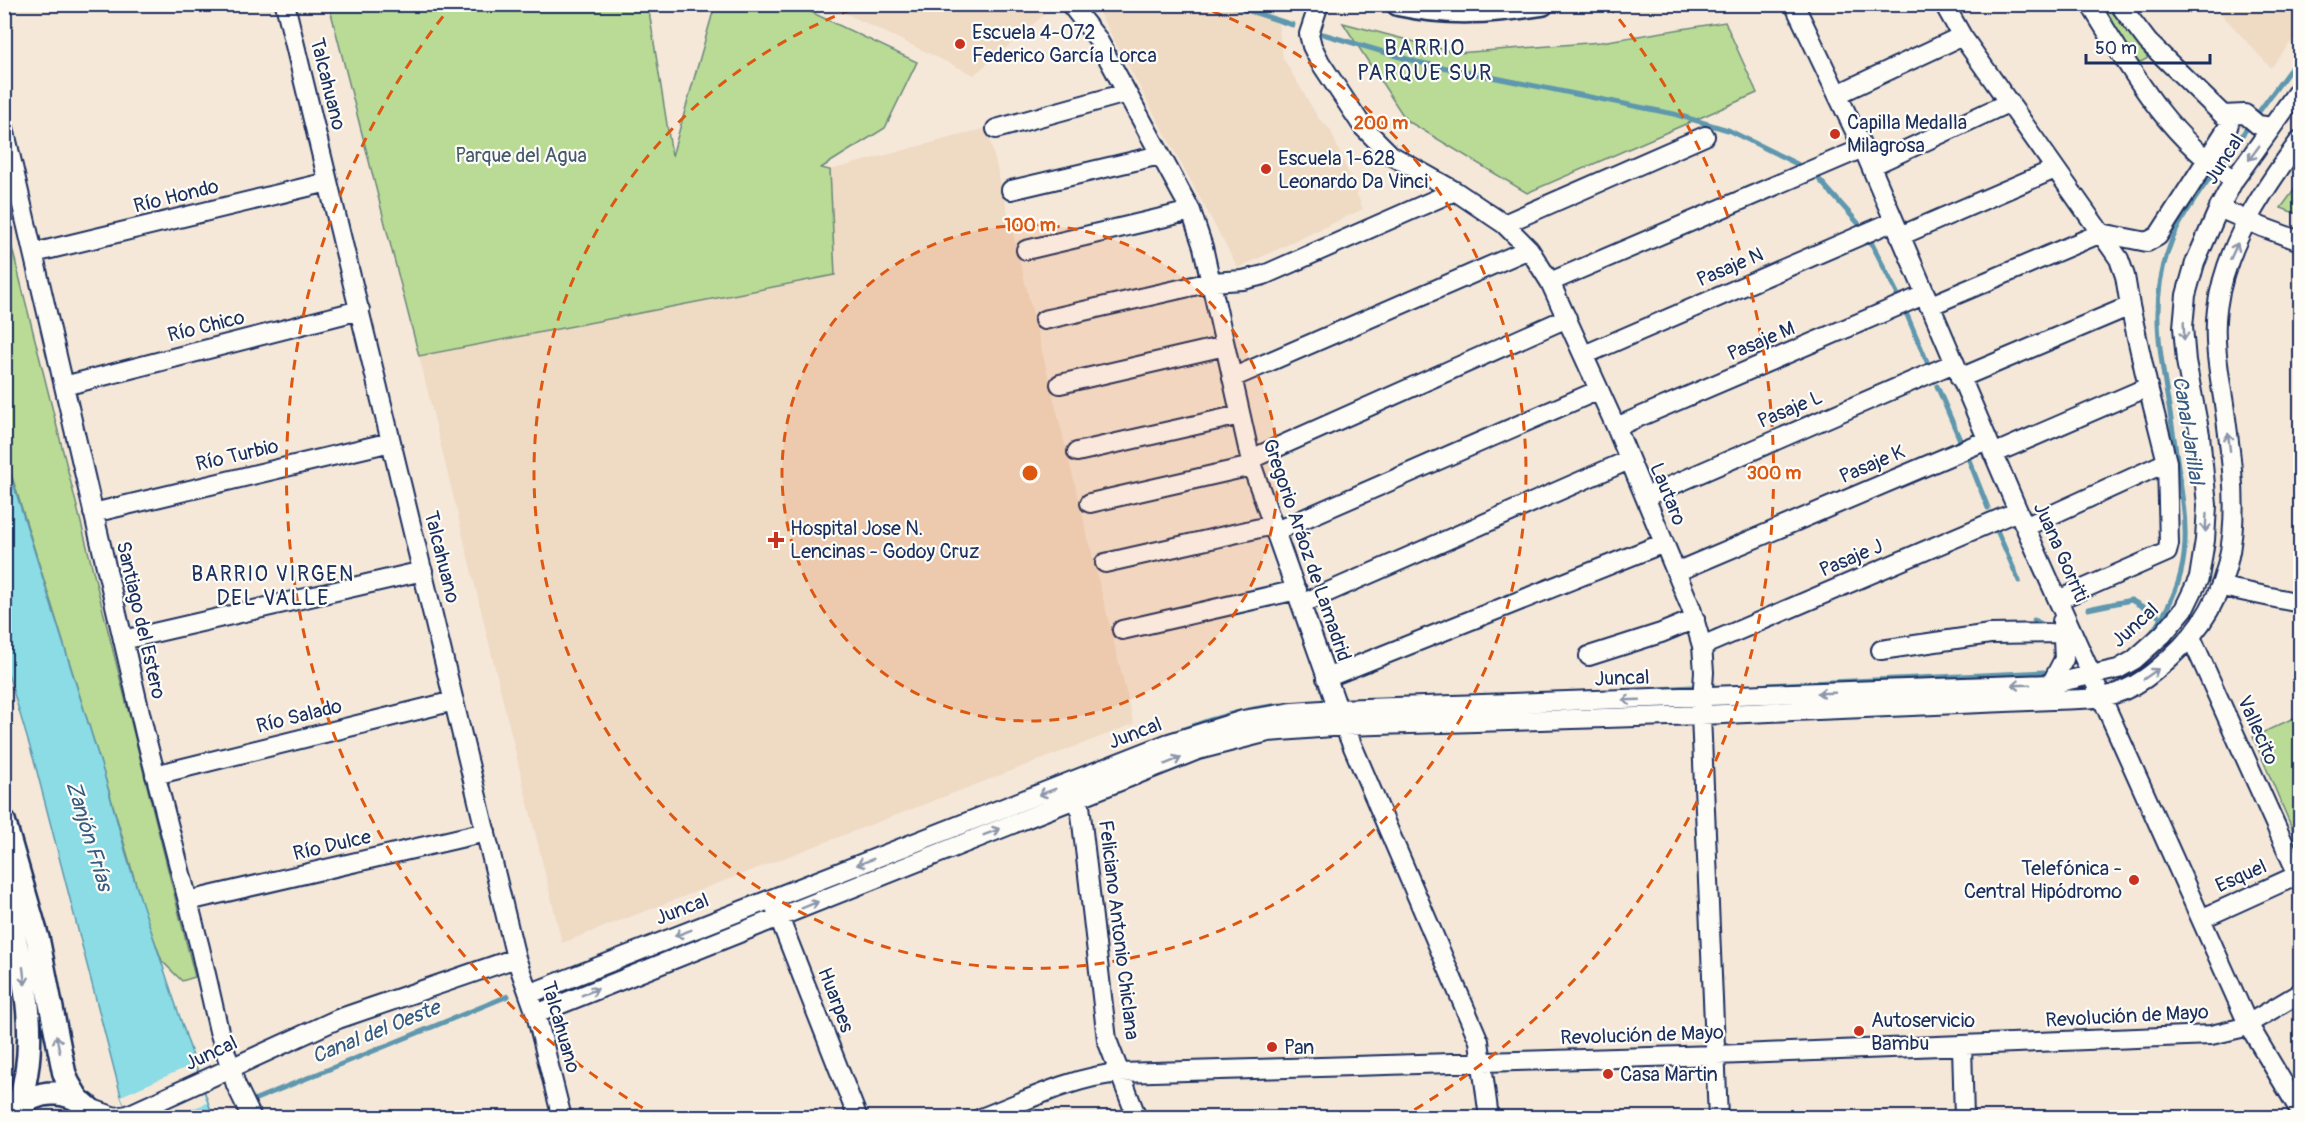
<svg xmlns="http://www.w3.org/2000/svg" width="2305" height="1122" font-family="Pangolin,sans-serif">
	<rect width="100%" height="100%" fill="#f5e8d9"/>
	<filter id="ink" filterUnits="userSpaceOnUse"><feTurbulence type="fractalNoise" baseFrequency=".0167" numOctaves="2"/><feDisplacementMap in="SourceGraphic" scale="12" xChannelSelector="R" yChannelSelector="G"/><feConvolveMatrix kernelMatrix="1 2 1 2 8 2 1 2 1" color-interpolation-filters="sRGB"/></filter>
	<g filter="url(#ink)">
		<!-- built -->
		<path fill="#efdac4" d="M1035,4l10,10 -71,61 -146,-70z
			M1095,5h141l42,18 5,35 36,61 11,10 33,80 -125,59z
			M2213,5h87v25l-29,38z
			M987,128l147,596 -572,219 -143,-587 415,-81 -4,-105z"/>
		<!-- green -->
		<path fill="#b9db95" stroke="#6a857a" stroke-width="1.5" d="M329,5h319l24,151 43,-151h81l121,57 -32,66 -64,40 9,2 5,105 -416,81z
			M2100,5h8l40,53 -11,6z
			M1725,22l32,71 -230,100 -121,-73 -63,-97 114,30 144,-11z
			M2300,182v33l-19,-7z
			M4,216l191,761 -13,4 -20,-20 -18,-49 -40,-138 -99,-320z
			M2300,715v132l-47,-110z"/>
		<!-- water -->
		<path fill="#8bdce4" stroke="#5e97ae" stroke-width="1.5" d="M4,454l100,320 24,87 85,256h-84l-8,-21 -86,-332 -30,-100z"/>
		<!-- pier -->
		<path fill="#f5e8d9" d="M194,1064l13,39 -36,14h-42l-8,-21z"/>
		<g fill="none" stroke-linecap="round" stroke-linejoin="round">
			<!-- stream -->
			<path stroke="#5e97ae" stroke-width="5" d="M1228,4l65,21
				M1323,34l94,28 257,52 54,16 69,34
				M2255,117l45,-61
				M2219,166l29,-39
				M1817,177l41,46
				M1870,240l28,55
				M1907,315l21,49
				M1937,386l23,54
				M1969,460l19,48
				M1996,528l23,53
				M2088,609l43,-9 31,18
				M2034,620l10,5
				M2149,636c32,-42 41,-80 34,-133 -4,-30 -8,-60 -13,-90 -9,-54 -21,-108 -2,-162 9,-28 27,-52 43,-75
				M1767,685l277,-13
				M1658,689l34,-2
				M1184,729c32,-12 61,-20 96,-24
				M256,1099l252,-103"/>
			<!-- minor casing -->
			<g stroke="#1b2f5e" stroke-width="22">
				<path id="minor" d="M285,4l231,954 20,56 26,104
					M1070,4l27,34 94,173 12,36 49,219 92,260 135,315 10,77
					M1319,4l-10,30 3,12 8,16 43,65 28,28 64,36 49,33 25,25 21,33 66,145 75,181 11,38 2,26 -3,43 17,403
					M1794,4l69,144 155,363 230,513 52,87
					M1944,4l18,32 157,223 6,17 5,30 18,81 19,75 2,82 -2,8 -109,48
					M2090,4c42,68 76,131 144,176
					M2119,4l29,38 75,73 22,-1 13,11 14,2
					M1838,94l124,-58
					M4,128l141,606 55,214 19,83 17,54 16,33
					M996,129l130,-36
					M1871,166l139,-64
					M1011,190l149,-35
					M2219,208l43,19 38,14
					M1504,224l201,-88
					M1900,236l155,-67
					M1026,250l165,-39
					M34,253l294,-71
					M1550,282l313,-134
					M1929,306l172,-73 46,9 11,-6 70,-109 3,-11
					M1044,320l167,-38 32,-2 21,-5 191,-84
					M1584,355l310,-134
					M1232,378l297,-129
					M1960,378l170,-72
					M1060,384l165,-38
					M64,386l296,-76
					M1616,427l308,-132
					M1077,452l163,-37
					M1993,454l155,-67
					M1251,459l316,-141
					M1645,497l309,-134
					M1090,503l162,-37
					M93,513l298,-71
					M2025,527l142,-65
					M1276,531l323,-141
					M1105,563l168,-38
					M1676,572l311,-132
					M2222,587l78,16
					M1301,604l328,-144
					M1122,630l175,-40
					M2191,637l107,238
					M123,640l300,-69
					M1702,646l316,-135
					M1881,650l109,-16 73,-1
					M1589,656l72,-23 34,-14
					M1326,678l338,-135
					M2051,684l13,-25 -2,-38
					M155,775l299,-74
					M1078,788l29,252 30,78
					M188,901l298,-69
					M775,907l83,211
					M2201,919l99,-45
					M529,994l640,-251 74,-23 50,-8 44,-3 714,-25 67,-15 16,-9 29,-26 21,-25 15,-31 6,-38 2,-35 -7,-70 -14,-74 -3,-34 3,-32 9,-32 24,-55 15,-28 66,-92
					M536,1014l662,-264 70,-18 76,-6 357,-11 351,-15c16,-1 34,0 50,-3 33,-6 56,-27 79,-50 68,-68 55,-156 43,-243 -5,-31 -11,-64 -7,-95 8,-63 46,-119 83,-169
					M1962,1046l2,72
					M90,1108l25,9 13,-2 210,-96 178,-61
					M981,1118c45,-17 91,-41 139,-45l596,-18 495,-20 30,-7 59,-35"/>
			</g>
			<!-- major casing -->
			<g stroke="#1b2f5e" stroke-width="27">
				<path id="major" d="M1398,4c52,11 92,8 144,0
					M4,822l34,118 26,132 4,11 9,15
					M4,899c20,69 38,141 13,211
					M14,1114c20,-30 65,-26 82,4"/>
			</g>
			<!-- minor -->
			<use href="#minor" stroke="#fdfcf7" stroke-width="18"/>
			<!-- major -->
			<use href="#major" stroke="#fdfcf7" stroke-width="22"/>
		</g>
		<!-- one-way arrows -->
		<defs><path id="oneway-shaft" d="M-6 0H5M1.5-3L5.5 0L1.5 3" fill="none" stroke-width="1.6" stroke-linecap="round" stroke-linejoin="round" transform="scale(1.5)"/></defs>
		<g stroke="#8c96aa">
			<use href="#oneway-shaft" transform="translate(2254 153) rotate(126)"/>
			<use href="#oneway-shaft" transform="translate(2234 251) rotate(-66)"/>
			<use href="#oneway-shaft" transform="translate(2184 331) rotate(88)"/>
			<use href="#oneway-shaft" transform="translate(2229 442) rotate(-97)"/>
			<use href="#oneway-shaft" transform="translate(2206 523) rotate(93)"/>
			<use href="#oneway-shaft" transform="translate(2151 674) rotate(-35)"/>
			<use href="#oneway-shaft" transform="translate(2021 685) rotate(178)"/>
			<use href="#oneway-shaft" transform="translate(1826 693) rotate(178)"/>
			<use href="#oneway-shaft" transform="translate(1631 700) rotate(178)"/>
			<use href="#oneway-shaft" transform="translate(1173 761) rotate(-22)"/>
			<use href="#oneway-shaft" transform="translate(1047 792) rotate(159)"/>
			<use href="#oneway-shaft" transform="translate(992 832) rotate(-21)"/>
			<use href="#oneway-shaft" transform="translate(865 862) rotate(159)"/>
			<use href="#oneway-shaft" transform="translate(810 905) rotate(-22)"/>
			<use href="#oneway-shaft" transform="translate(683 933) rotate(159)"/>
			<use href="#oneway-shaft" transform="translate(24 976) rotate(83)"/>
			<use href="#oneway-shaft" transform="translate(590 992) rotate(-22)"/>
			<use href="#oneway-shaft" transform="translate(58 1044) rotate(-102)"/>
		</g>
	</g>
	<!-- distance rings -->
	<circle cx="1030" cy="473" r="248" fill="#de5710" fill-opacity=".12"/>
	<g fill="none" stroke="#de5710" stroke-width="3" stroke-dasharray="10 8">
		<circle cx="1030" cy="473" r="248"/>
		<path d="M1196 5A496 496 0 1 1 864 5"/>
		<path d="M658 1117A744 744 0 0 1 452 5M1608 5A744 744 0 0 1 1402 1117"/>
	</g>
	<!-- markers -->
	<g fill="#c8321e" stroke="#fdfcf7" stroke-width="2">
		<circle cx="960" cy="44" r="6"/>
		<circle cx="1835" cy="134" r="6"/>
		<circle cx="1266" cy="169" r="6"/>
		<path d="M773 531h6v6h6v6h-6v6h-6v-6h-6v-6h6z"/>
		<circle cx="2134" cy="880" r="6"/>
		<circle cx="1859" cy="1031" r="6"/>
		<circle cx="1272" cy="1047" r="6"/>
		<circle cx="1608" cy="1074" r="6"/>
	</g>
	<g text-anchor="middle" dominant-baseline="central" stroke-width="4.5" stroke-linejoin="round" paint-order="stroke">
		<!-- poi labels -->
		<g font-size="20" fill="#1b2f5e" stroke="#fdfcf7" text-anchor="start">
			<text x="972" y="32">Escuela 4-072<tspan x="972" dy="23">Federico García Lorca</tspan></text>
			<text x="1847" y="122">Capilla Medalla<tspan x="1847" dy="23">Milagrosa</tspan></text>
			<text x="1278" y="158">Escuela 1-628<tspan x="1278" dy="23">Leonardo Da Vinci</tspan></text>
			<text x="790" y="528">Hospital Jose N.<tspan x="790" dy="23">Lencinas - Godoy Cruz</tspan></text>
			<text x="2122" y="868" text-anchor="end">Telefónica -<tspan x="2122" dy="23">Central Hipódromo</tspan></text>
			<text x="1871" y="1020">Autoservicio<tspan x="1871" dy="23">Bambu</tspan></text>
			<text x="1284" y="1047">Pan</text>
			<text x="1620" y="1074">Casa Martin</text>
		</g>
		<!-- street labels -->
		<g font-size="20" fill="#1b2f5e" stroke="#fdfcf7">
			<text transform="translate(328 84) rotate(76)">Talcahuano</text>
			<text transform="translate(2224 159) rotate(-57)">Juncal</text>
			<text transform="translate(176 196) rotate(-14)">Río Hondo</text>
			<text transform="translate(1730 267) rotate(-23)">Pasaje N</text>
			<text transform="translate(206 326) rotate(-14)">Río Chico</text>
			<text transform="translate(1761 341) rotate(-23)">Pasaje M</text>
			<text transform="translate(1790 409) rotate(-23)">Pasaje L</text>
			<text transform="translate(237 455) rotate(-13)">Río Turbio</text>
			<text transform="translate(1872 464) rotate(-23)">Pasaje K</text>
			<text transform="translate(1668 494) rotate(68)">Lautaro</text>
			<text transform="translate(1307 550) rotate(71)">Gregorio Aráoz de Lamadrid</text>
			<text transform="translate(2061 552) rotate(66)">Juana Gorriti</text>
			<text transform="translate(442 557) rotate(76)">Talcahuano</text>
			<text transform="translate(1851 558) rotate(-23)">Pasaje J</text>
			<text transform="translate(141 620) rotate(77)">Santiago del Estero</text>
			<text transform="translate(2135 625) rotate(-42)">Juncal</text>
			<text transform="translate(1622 678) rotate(-2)">Juncal</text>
			<text transform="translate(299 716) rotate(-14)">Río Salado</text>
			<text transform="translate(2258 730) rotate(66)">Vallecito</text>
			<text transform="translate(1135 733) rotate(-21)">Juncal</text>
			<text transform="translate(332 845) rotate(-13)">Río Dulce</text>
			<text transform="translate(2241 876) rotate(-24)">Esquel</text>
			<text transform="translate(682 909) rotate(-21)">Juncal</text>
			<text transform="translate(1119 930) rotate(83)">Feliciano Antonio Chiclana</text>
			<text transform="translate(836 1000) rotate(69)">Huarpes</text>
			<text transform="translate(2127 1016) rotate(-3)">Revolución de Mayo</text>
			<text transform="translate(561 1027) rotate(74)">Talcahuano</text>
			<text transform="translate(1642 1035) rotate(-2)">Revolución de Mayo</text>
			<text transform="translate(211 1053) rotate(-25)">Juncal</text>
		</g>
		<!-- park labels -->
		<g font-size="20" fill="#425a6c" stroke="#fdfcf7">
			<text x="521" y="155">Parque del Agua</text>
		</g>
		<!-- water labels -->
		<g font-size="21" font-style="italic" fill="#375a80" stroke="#fdfcf7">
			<text transform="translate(2188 430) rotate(81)">Canal Jarillal</text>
			<text transform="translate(89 836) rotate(73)">Zanjón Frías</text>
			<text transform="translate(376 1032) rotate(-22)">Canal del Oeste</text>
		</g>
		<!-- neighbourhood labels -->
		<g font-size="21" letter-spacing="1.5" fill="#1b2f5e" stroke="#fdfcf7">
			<text x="273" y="574">BARRIO VIRGEN<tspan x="273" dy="24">DEL VALLE</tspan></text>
		</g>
		<!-- quarter labels -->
		<g font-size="22" letter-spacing="1.5" fill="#1b2f5e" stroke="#fdfcf7">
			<text x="1425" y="48">BARRIO<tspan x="1425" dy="25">PARQUE SUR</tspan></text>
		</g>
	</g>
	<circle cx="1030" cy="473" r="9" fill="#de5710" stroke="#fdfcf7" stroke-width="3"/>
	<g font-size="18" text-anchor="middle" font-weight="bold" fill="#de5710" stroke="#fdfcf7" stroke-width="4.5" stroke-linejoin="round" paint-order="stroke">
		<text x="1381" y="129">200 m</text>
		<text x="1030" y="231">100 m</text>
		<text x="1774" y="479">300 m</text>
	</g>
	<!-- margin -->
	<rect width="2305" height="1122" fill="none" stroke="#fdfcf7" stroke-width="24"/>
	<rect x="12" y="12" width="2281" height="1098" fill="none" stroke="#1b2f5e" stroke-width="2" filter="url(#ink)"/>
	<!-- scale -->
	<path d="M2086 54v9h124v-9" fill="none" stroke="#1b2f5e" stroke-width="3"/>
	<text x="2095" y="54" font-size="18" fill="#1b2f5e" stroke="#fdfcf7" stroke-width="4.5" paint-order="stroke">50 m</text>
</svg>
